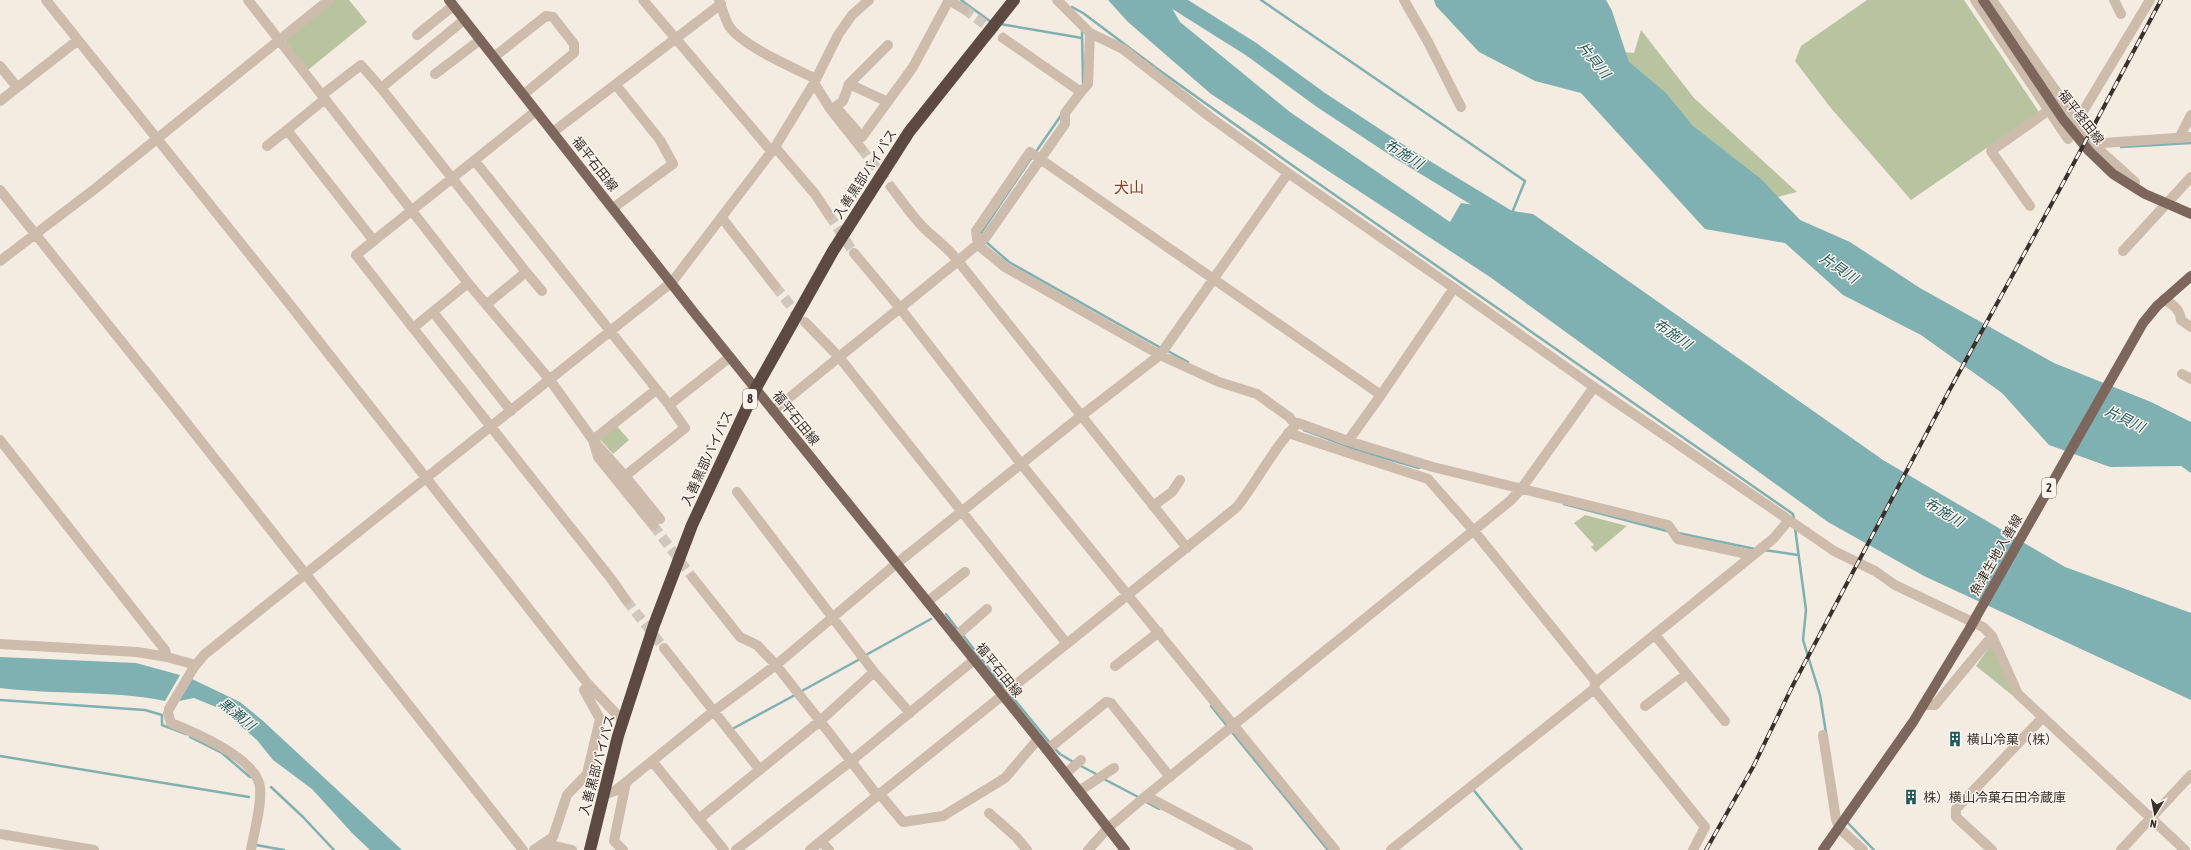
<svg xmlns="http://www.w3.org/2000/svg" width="2191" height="850" font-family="'Asap Condensed','Noto Sans JP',sans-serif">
	<rect width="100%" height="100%" fill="#f4ebe1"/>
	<!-- green -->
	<path fill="#b8c4a0" d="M334,0h15l18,22 -59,48 -24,-31z
		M1867,0h97l75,112 -128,88 -81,-93 -35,-46 6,-15z
		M1641,30l53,68 103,94 -44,11 -143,-152 24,2z
		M616,425l13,15 -16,14 -13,-15z
		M1585,515l42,11 -31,26 -5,-5 3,-2 -20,-22z
		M1991,644l26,55 -41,-33z"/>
	<!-- water -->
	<path fill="#7fb0b2" d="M1108,0h59l13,22 110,90 160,110 11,-19 72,11 350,246 182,107 126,46v87l-267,-124 -96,-54 -338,-245 -279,-183 -83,-72z
		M1434,0h172l6,11 17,51 36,30 28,34 68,53 39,41 50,22 70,46 134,75 97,39 40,20v51l-10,-7 -71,1 -61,-22 -47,-52 -81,-58 -78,-40 -58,-52 -80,-14 -124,-136 -46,-12 -56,-29 -43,-46z
		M0,657l136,6 44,12 -15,26c-54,-11 -110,-6 -165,-13z
		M192,679l48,23 22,18 140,130h-32l-17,-16 -41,-45 -39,-29 -16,-20 -36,-31 -27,-11 -15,3z"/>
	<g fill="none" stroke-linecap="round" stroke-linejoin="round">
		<!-- stream -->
		<path stroke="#7fb0b2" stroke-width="2.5" d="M961,0l30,22
			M1261,0l264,181 -13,32
			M1072,7l11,6 76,57 130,93 504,351 1,5
			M1000,24l82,14
			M1082,31l1,51
			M2121,147l70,-4
			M1035,153l27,-39
			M979,236l53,-79
			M985,241l24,21 152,86
			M1166,350l22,12
			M1304,430l56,21 59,17
			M1564,504l103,27
			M1795,528l11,82 -3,30 17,55 6,38
			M1678,533l77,16
			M1764,550l34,5
			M946,614l12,16
			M962,634l43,55
			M864,656l67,-37
			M800,692l60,-33
			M1009,693l41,50
			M0,700l145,10 17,5v10l24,9
			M1211,706l17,21
			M734,728l61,-33
			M1231,731l97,119
			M190,737l32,16 28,24
			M1053,747l7,7 15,9
			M0,756l249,41
			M1079,765l19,10
			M1104,779l36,19
			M271,787l32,30 31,33
			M1472,788l50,62
			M1144,801l15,8
			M1847,822l27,28
			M256,845l28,5"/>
		<!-- river -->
		<path stroke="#7fb0b2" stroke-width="16" d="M1173,0l78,49 70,51 82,54 107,65"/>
		<!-- minor-tunnel -->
		<path stroke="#cfc6bd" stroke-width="10" stroke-dasharray="10 5" stroke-linecap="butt" d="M964,9l39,29
			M861,148l30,39
			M829,215l25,38
			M775,286l26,33
			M653,525l40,53
			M626,600l38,48"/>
		<!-- minor -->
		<path stroke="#cdbbac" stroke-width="10" d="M46,0l245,306 297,378 35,37
			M248,0l220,283 82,97 43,60 5,17 55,68
			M643,0l129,152
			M719,0c3,8 6,19 10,26 13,20 65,42 87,53
			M1404,0l24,42 33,65
			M1975,0l93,139
			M1992,0l102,145 41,37
			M2114,0l7,14
			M950,1l14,8
			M417,35l36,-29
			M1003,38l78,54 -16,21v11l-79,113 -28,24 229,287
			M494,57l52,-41 7,1 21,27v9l-51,42
			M0,66l17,21
			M435,74l45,-34
			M814,83l17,27 30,38
			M849,84l39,18
			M381,88l83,-68
			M1081,92l7,-8 2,-51
			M322,95l39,-30 20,23 145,184 -39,32
			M325,99l-38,31 87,111
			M0,101l78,-61
			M836,107l26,30 51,-70 36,-67
			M831,110l12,-9 6,-17 39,-39
			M2076,123l74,-123
			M553,132l168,-128
			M2179,138l12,-23
			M2094,145l9,-2 88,-6
			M267,146l20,-16
			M775,147l40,47 14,21
			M475,161l194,244 16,23 -60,48 -32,-36 63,-50
			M1288,173l166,115
			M891,187c12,15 22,31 36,44 12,11 21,17 31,30l-58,47 122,157 313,385
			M0,190l170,212 353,448
			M2030,206l-39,-55 58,-41
			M613,208l60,-44 -13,-24 -44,-55
			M722,218l53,68
			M2123,251l68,-74
			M854,253l46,55 -61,49 228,287
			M0,261l96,-73 233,-188
			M526,272l16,19
			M468,283l-55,45 -57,-73 180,-144
			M2164,299c9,6 16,10 17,21l10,7
			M433,312l78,99
			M413,328l199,252 14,20
			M2182,374l9,5
			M1381,395l73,-107 140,99
			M669,405l61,-48
			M773,411l66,-54 -34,-35
			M1296,425l-7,-8 -32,-23 -38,-12 -59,-27 -155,-88 -27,-22 -2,-14 54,-79 351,243 -33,46
			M1288,433l140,46 46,52 122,151 -2,7 -203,161
			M0,440l165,210 2,7 29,8
			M625,476l35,43
			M737,492l137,180 36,41
			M1153,506l19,-14 8,-12
			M1789,520l45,31 41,20 20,14 88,42 9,9 26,58 167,156
			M693,578l47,59 17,8 19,20 44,56 54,-49
			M927,602l38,-30
			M1655,635l70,86
			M955,637l32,-28
			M0,644l137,8 30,5
			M664,648l96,122
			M1115,666l44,-34
			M1594,689l111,138 -12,23
			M1923,705h12l57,-69
			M1645,706l42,-32
			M169,709l25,-42 11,-13 467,-372 103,-135 39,-64 24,-48 14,-20 17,-15
			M168,713l3,10c25,10 85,35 89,64 2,19 -6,44 -9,63
			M1823,735l13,84 3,9 24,22
			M1047,750l59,-48 5,1 59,74
			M652,761l72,89
			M1066,773l15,-13
			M1079,791l35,-23
			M879,793l24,29 40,-6 62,-38 33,-39
			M603,795l12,-4 99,-80 62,-46 120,-101 185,-148 79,-61 128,-182 -78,-56 -87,-68 -33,-16 -33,-33
			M1146,796l102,54
			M989,813l27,24 11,13
			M699,819l121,-98 57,74
			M0,834l94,16
			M821,841l8,9
			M534,850l19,-13 14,-42 20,-21 13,-55 -16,-29 4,-6
			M547,850l8,-4 17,4
			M623,850l-9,-9 12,-59
			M736,850l115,-89 123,-101
			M810,850l427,-343c21,-27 37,-60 61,-84l50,18 85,26 235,58 10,14 74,16
			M1088,850l20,-22 38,-32 364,-295 11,-12 73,-102 195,133 -16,19 -177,143
			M1992,850l-36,-33v-8l87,-92
			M2121,850l70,-75"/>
		<!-- major -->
		<path stroke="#7d675c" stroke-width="10" d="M449,0l247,315 351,435 78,100
			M1983,0l80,119 26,32 24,23 32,20 46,20
			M1976,617l167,-294 14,-17 34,-30
			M1823,850l90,-128 57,-94"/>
		<!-- highway -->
		<path stroke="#5c4a42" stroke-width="12" d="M590,850l28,-114 36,-111 38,-100 64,-137 77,-137 76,-119 105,-132"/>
		<!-- rail casing -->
		<g stroke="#3b302b" stroke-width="4">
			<path id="rail" d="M1706,850l47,-83 40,-82 156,-294 119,-217 93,-174"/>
		</g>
		<!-- rail -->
		<use href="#rail" stroke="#fbf5ee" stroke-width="2.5" stroke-dasharray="8" stroke-linecap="butt"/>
		<!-- major-bridge -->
		<path stroke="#7d675c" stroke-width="10" d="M1970,628l6,-11"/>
	</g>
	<!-- icons -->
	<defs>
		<g id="building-bare" transform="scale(1.2)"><path d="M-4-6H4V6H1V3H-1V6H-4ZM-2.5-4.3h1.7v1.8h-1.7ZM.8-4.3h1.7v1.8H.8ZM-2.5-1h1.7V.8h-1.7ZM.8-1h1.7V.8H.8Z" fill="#1f5a5e" stroke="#fbf5ee" stroke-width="2.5" paint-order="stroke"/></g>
	</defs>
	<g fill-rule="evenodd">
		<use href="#building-bare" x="1955" y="739"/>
		<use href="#building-bare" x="1911" y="797"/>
	</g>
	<g text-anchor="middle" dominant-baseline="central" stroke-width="3" stroke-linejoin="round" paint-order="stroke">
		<!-- shield labels -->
		<g fill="#fbf5ee" stroke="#756b66" stroke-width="1">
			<rect x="743" y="389" width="14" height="20" rx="3"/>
			<rect x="2042" y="478" width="14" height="20" rx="3"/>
		</g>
		<g font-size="12" font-weight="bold" fill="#3b302b">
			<text x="750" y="399">8</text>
			<text x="2049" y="488">2</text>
		</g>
		<!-- street labels -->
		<g font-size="13" fill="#3b302b" stroke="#fbf5ee">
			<text transform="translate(2081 117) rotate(52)">福平経田線</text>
			<text transform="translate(595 164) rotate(52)">福平石田線</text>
			<text transform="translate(865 174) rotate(-57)">入善黒部バイパス</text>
			<text transform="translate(796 418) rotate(51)">福平石田線</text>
			<text transform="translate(707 458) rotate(-65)">入善黒部バイパス</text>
			<text transform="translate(1996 555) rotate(-60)">魚津生地入善線</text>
			<text transform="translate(999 670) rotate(51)">福平石田線</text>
			<text transform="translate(597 765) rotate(-75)">入善黒部バイパス</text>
		</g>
		<!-- poi labels -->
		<g font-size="13" fill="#3b302b" stroke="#fbf5ee" text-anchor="start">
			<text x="1967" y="739">横山冷菓（株）</text>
			<text x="1923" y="797">株）横山冷菓石田冷蔵庫</text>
		</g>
		<!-- water labels -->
		<g font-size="14" font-style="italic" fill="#1f5a5e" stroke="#fbf5ee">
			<text transform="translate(1594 60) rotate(51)">片貝川</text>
			<text transform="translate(1404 154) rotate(32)">布施川</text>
			<text transform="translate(1839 268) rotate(34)">片貝川</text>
			<text transform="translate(1673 334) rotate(35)">布施川</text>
			<text transform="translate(2125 419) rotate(26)">片貝川</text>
			<text transform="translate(1944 512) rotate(31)">布施川</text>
			<text transform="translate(237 714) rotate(39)">黒瀬川</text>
		</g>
		<!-- quarter labels -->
		<g font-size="15" fill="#8c3b22" stroke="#fbf5ee">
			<text x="1129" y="187">犬山</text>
		</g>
	</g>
	<!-- north arrow -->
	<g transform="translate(2155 814) rotate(190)" stroke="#fbf5ee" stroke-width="3" paint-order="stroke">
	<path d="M0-3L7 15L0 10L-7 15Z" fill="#3b302b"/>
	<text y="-6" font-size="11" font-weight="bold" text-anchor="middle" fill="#3b302b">N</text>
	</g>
</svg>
